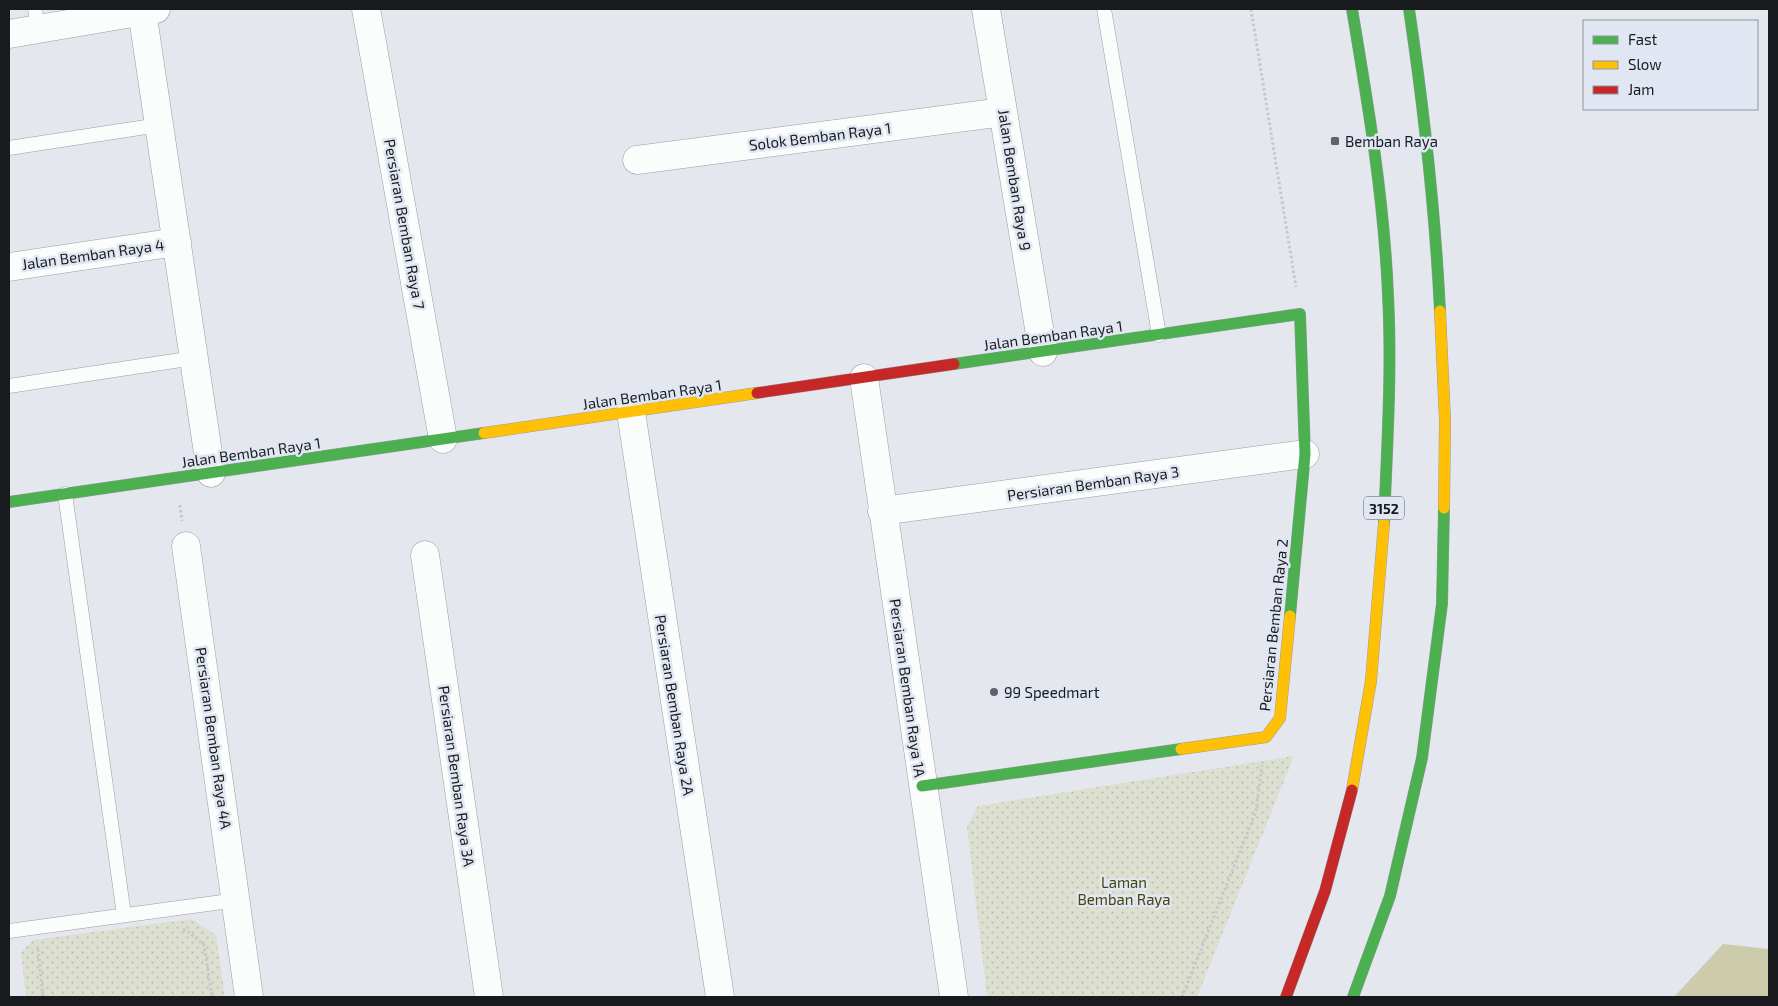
<svg xmlns="http://www.w3.org/2000/svg" width="1778" height="1006" font-family="'Exo 2',sans-serif">
	<defs>
		<pattern id="park-dots" width="8" height="8" patternUnits="userSpaceOnUse" patternTransform="scale(1.25)"><rect width="8" height="8" fill="#dddfd0"/><path d="M2 2h.1M6 6h.1" fill="none" stroke="#bdbfb2" stroke-width="1.8" stroke-linecap="round"/></pattern>
	</defs>
	<rect width="100%" height="100%" fill="#e4e8ee"/>
	<!-- park -->
	<path fill="url(#park-dots)" d="M1294,756l-97,241h-210l-20,-171 11,-20z
		M192,919l24,16 9,62h-199l-5,-44 12,-13z"/>
	<!-- water -->
	<path fill="#cccbac" d="M1723,944l46,5v48h-95z"/>
	<g fill="none" stroke-linecap="round" stroke-linejoin="round">
		<!-- lane casing -->
		<g stroke="#9a9da2" stroke-width="15">
			<path id="lane" d="M35,9l3,20
				M1104,9l55,326
				M9,148l150,-23
				M9,386l185,-28
				M65,494l59,421
				M9,931l228,-31"/>
		</g>
		<!-- street casing -->
		<g stroke="#9a9da2" stroke-width="29">
			<path id="street" d="M366,9l77,430
				M986,9l57,343
				M142,11l69,462
				M9,34l147,-25
				M637,160l366,-48
				M9,267l168,-25
				M864,378l90,619
				M631,412l89,585
				M882,511l423,-57
				M186,546l63,451
				M425,555l64,442"/>
		</g>
		<!-- fast casing -->
		<g stroke="#9a9da2" stroke-width="12">
			<path id="fast" d="M1352,9c16,95 32,190 36,286 4,76 -1,152 -4,228
				M1409,9c15,101 26,201 31,302
				M954,364l346,-50 5,140 -15,162
				M9,502l475,-69
				M922,786l259,-37
				M1353,997l37,-101 32,-138 20,-154 2,-96"/>
		</g>
		<!-- slow casing -->
		<g stroke="#9a9da2" stroke-width="12">
			<path id="slow" d="M1440,311l5,110 -1,87
				M484,433l273,-40
				M1181,749l85,-12 14,-19 10,-102
				M1352,790l19,-109 13,-158"/>
		</g>
		<!-- jam casing -->
		<g stroke="#9a9da2" stroke-width="12">
			<path id="jam" d="M757,393l197,-29
				M1286,997l39,-106 27,-101"/>
		</g>
		<!-- path -->
		<path stroke="#c7c7c9" stroke-width="3" stroke-dasharray="2.5 2.5" stroke-linecap="butt" d="M1251,9l45,278
			M180,505l2,16
			M183,930h3l18,15 8,52
			M38,949l5,48
			M1182,997l74,-186 6,-46"/>
		<!-- lane -->
		<use href="#lane" stroke="#fbfcfc" stroke-width="14"/>
		<!-- street -->
		<use href="#street" stroke="#fbfcfc" stroke-width="28"/>
		<!-- fast -->
		<use href="#fast" stroke="#4caf50" stroke-width="11"/>
		<!-- slow -->
		<use href="#slow" stroke="#ffc107" stroke-width="11"/>
		<!-- jam -->
		<use href="#jam" stroke="#c62828" stroke-width="11"/>
	</g>
	<!-- markers -->
	<g fill="#5f6267" stroke="#e0e7f2" stroke-width="2">
		<rect x="1330" y="136" width="10" height="10" rx="2.5"/>
		<circle cx="994" cy="692" r="5"/>
	</g>
	<g text-anchor="middle" dominant-baseline="central" stroke-width="5" stroke-linejoin="round" paint-order="stroke">
		<!-- shield labels -->
		<rect fill="#e0e7f2" stroke="#54585e" stroke-width="1" x="1364" y="496.5" width="40" height="23" rx="4"/>
		<g font-size="14" font-weight="bold" fill="#181a1e">
			<text x="1384" y="508">3152</text>
		</g>
		<!-- street labels -->
		<g font-size="15" fill="#181a1e" stroke="#e0e7f2">
			<text transform="translate(820 136) rotate(-7)">Solok Bemban Raya 1</text>
			<text transform="translate(1015 180) rotate(81)">Jalan Bemban Raya 9</text>
			<text transform="translate(405 224) rotate(80)">Persiaran Bemban Raya 7</text>
			<text transform="translate(93 254) rotate(-8)">Jalan Bemban Raya 4</text>
			<text transform="translate(1053 335) rotate(-8)">Jalan Bemban Raya 1</text>
			<text transform="translate(652 394) rotate(-8)">Jalan Bemban Raya 1</text>
			<text transform="translate(251 452) rotate(-8)">Jalan Bemban Raya 1</text>
			<text transform="translate(1093 483) rotate(-8)">Persiaran Bemban Raya 3</text>
			<text transform="translate(1273 625) rotate(-84)">Persiaran Bemban Raya 2</text>
			<text transform="translate(908 688) rotate(82)">Persiaran Bemban Raya 1A</text>
			<text transform="translate(675 705) rotate(81)">Persiaran Bemban Raya 2A</text>
			<text transform="translate(214 738) rotate(82)">Persiaran Bemban Raya 4A</text>
			<text transform="translate(457 776) rotate(82)">Persiaran Bemban Raya 3A</text>
		</g>
		<!-- poi labels -->
		<g font-size="15" fill="#181a1e" stroke="#e0e7f2" text-anchor="start">
			<text x="1345" y="141">Bemban Raya</text>
			<text x="1004" y="692">99 Speedmart</text>
		</g>
		<!-- park labels -->
		<g font-size="15" fill="#49450b" stroke="#e0e7f2">
			<text x="1124" y="882">Laman<tspan x="1124" dy="17">Bemban Raya</tspan></text>
		</g>
	</g>
	<!-- border -->
	<rect width="1778" height="1006" fill="none" stroke="#181a1e" stroke-width="20"/>
	<!-- legend -->
	<rect x="1583" y="20" width="175" height="90" fill="#e0e7f2" stroke="#90959d"/>
	<rect x="1593" y="36" width="25" height="8" fill="#4caf50" stroke="#90959d"/>
	<text x="1628" y="45" font-size="15" fill="#181a1e">Fast</text>
	<rect x="1593" y="61" width="25" height="8" fill="#ffc107" stroke="#90959d"/>
	<text x="1628" y="70" font-size="15" fill="#181a1e">Slow</text>
	<rect x="1593" y="86" width="25" height="8" fill="#c62828" stroke="#90959d"/>
	<text x="1628" y="95" font-size="15" fill="#181a1e">Jam</text>
</svg>
